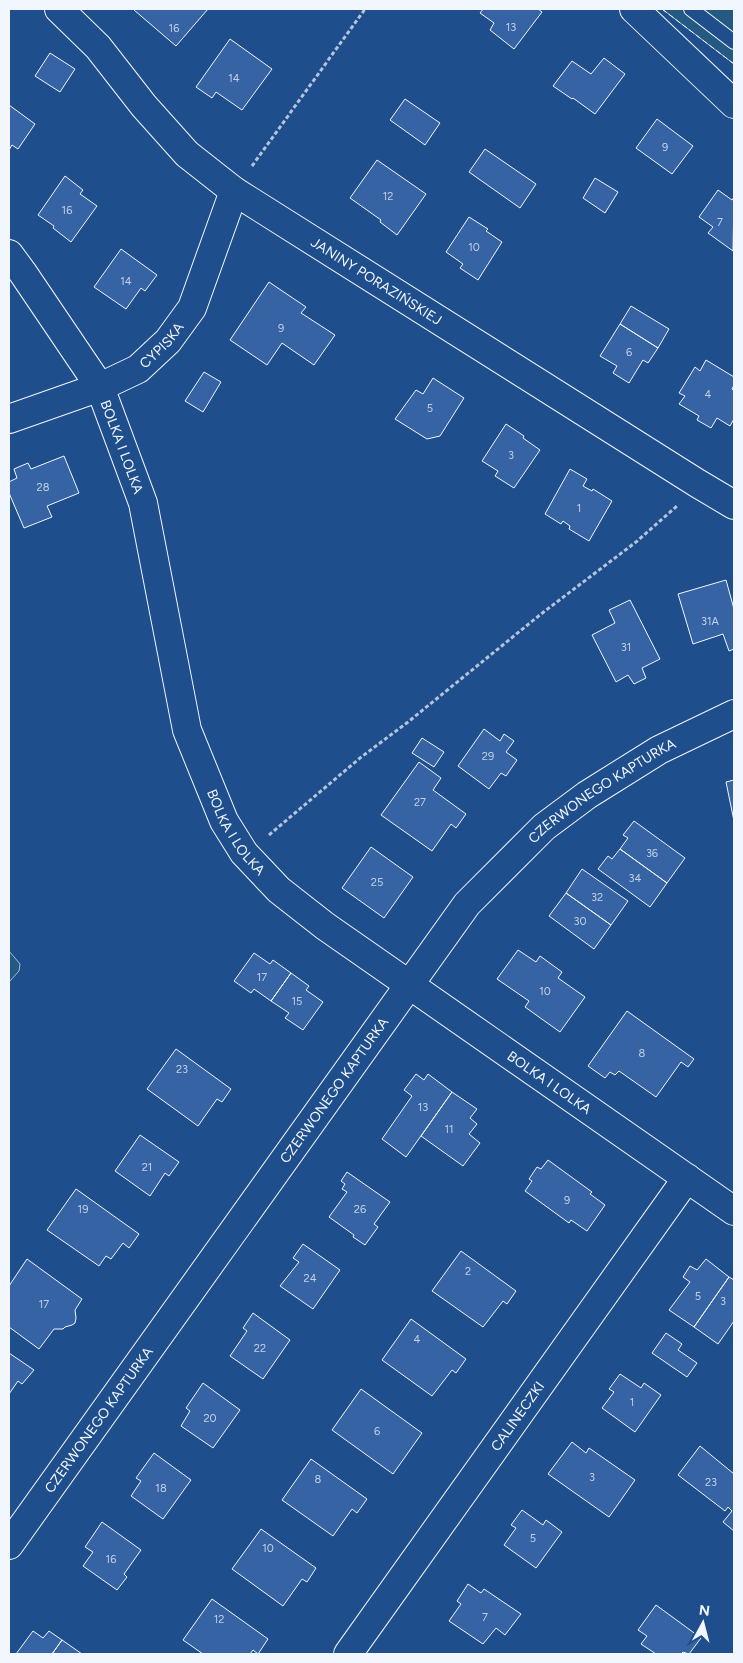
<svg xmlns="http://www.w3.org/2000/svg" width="743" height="1663" font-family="Figtree,sans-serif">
	<rect width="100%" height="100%" fill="#1f4e8c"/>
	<!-- green -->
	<path fill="#245a82" stroke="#a8bbd7" d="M662,9h72v55z
		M9,951l11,13 -1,7 -10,11z"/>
	<!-- building -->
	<path fill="#3563a3" stroke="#f2f6ff" d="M135,9h73l-32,37 -42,-36z
		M483,9h55l4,3 -28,37 -24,-19 4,-7 -14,-10z
		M230,39l42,30 -30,41 -26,-18 -4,6 -16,-11z
		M50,53l25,16 -15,23 -25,-16z
		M604,58l21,16 -30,40 -22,-16 -1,1 -19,-13 19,-25 19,13z
		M405,99l35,24 -15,22 -35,-25z
		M9,105l26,19 -17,25 -6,-4 -3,5z
		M657,119l36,27 -21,28 -36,-26z
		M485,149l51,35 -16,24 -51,-36z
		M377,160l49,34 -29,41 -17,-13 1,-2 -31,-22z
		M65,176l18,14 -3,4 17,12 -26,36 -18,-14 1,-2 -16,-11z
		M595,178l23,14 -13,21 -22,-15z
		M718,190l14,10 2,-3 -1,54 -25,-18 5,-6 -14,-10z
		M469,217l19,12 -2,2 16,11 -24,38 -18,-12 3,-4 -17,-12z
		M121,249l36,26 -12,16 -4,-3 -15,21 -32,-22z
		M269,282l37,25 -5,6 34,22 -21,30 -32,-22 -15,22 -37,-25z
		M631,306l38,23 -11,19 -38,-24z
		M620,324l38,24 -10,15 -5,-3 -14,23 -16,-10 4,-7 -17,-10z
		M706,360l28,17v8l-2,4 2,2v28l-4,7 -13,-8 -6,10 -14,-8 2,-4 -20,-12 6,-8 -6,-3 16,-26 5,4z
		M204,372l17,10 -18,30 -18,-11z
		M433,378l31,20 -24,38 -13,3 -32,-20 21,-29 7,4z
		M506,424l18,12 -1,2 17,12 -26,38 -19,-12 3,-5 -16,-10z
		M64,456l15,37 -32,13 5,11 -28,11 -15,-35v-11l8,-4 -3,-9 14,-6 3,6z
		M570,469l17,10 -4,7 9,5 1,-2 19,12 -23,40 -20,-12 1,-3 -7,-5 -2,3 -16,-10z
		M726,580l8,29v40l-5,2 -6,-17 -30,10 -15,-50z
		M630,600l30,59 -18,9 4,10 -12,6 -6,-9 -12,7 -24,-47 23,-12 -6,-13z
		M484,729l16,12 4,-7 10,7 -8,11 11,8 -11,16 -5,-3 -12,16 -31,-23z
		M422,738l22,14 -10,15 -22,-14z
		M419,762l22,16 -8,12 33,24 -10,14 -5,-4 -19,27 -51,-36z
		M734,780v41l-8,-39z
		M634,821l51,37 -18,25 -47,-34 8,-11 -5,-3z
		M371,847l42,30 -29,41 -42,-30z
		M620,849l47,34 -17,24 -52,-38 10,-13 4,3z
		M582,869l46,32 -17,24 -45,-32z
		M566,893l45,32 -17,24 -45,-33z
		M518,950l18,12 4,-6 22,16 -4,6 27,19 -25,35 -35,-25 4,-6 -32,-22z
		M254,953l16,11 3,-4 18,13 -20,28 -17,-12 -3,4 -17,-12z
		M291,973l18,13 -3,4 17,12 -20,28 -18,-12 4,-5 -18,-12z
		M627,1011l67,48 -6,8 -7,-5 -25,35 -37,-26 -4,4 -5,-3 -5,6 -17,-12z
		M176,1049l55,40 -9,13 -5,-3 -19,27 -51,-37z
		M416,1074l8,6 4,-6 24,18 -46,65 -24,-18 30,-43 -8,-6z
		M452,1092l25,17 -7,9 7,6 -8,10 11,9 -17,23 -42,-30z
		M140,1135l39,27 -10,14 -4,-3 -15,23 -35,-25z
		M548,1160l44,32 -2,2 15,11 -18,26 -16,-11 -2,3 -44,-32 7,-10 -3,-2 8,-12 4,2z
		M347,1172l43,30 -16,22 4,3 -13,18 -12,-8 1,-2 -25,-18 18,-25 -5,-3 3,-5 -4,-3z
		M76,1189l63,45 -10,14 -6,-5 -12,16 -5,-3 -7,10 -52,-36z
		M303,1244l37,26 -27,39 -33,-23 19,-24 -6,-4z
		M461,1251l55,40 -9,13 -4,-3 -20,26 -51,-36z
		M27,1259l55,40 -7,11 1,8 -1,5 -3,2 -7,2 -2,2h-9l-15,20 -30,-22v-41z
		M706,1259l23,18 -35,50 -25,-17 21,-28 -7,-5 7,-11 7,4z
		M729,1277l5,3v41l-16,23 -24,-17z
		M253,1313l37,27 -27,39 -33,-23 17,-25 -4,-3z
		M411,1319l55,40 -10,14 -4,-3 -20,26 -50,-36z
		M666,1333l16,11 -4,6 19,13 -10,14 -35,-24z
		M9,1353l25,17 -12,14 -4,-3 -9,13z
		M620,1374l21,14 3,-5 17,12 -26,37 -33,-24 12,-16 -5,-3z
		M203,1383l37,27 -27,38 -32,-22 9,-15 -4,-3z
		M361,1389l61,44 -29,41 -61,-44z
		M572,1442l14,11 3,-5 46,32 -26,37 -61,-43z
		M700,1446l34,28v57l-11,-9 9,-11 -4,-4 -3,4 -47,-36z
		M154,1453l37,27 -28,39 -32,-23 10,-15 -5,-3z
		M311,1459l56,40 -10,14 -5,-4 -19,27 -51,-36z
		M522,1510l21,15 3,-5 16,12 -26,36 -32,-23 12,-17 -5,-3z
		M102,1522l39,28 -17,24 3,3 -10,13 -34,-24 10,-14 -8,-5z
		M261,1529l55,39 -9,14 -5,-3 -19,27 -51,-37z
		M468,1584l13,9 3,-4 37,25 -16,21 -9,-7 -13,16 -34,-23 12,-17 -4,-3z
		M212,1599l56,40 -10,15 -5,-4 -3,4h-47l-20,-14z
		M656,1605l45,33 -12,16 -6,-2 -2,2h-25l-15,-10 6,-8 -9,-6z
		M33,1631l10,7 6,-7 13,9 -10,14h-36z
		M62,1640l20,14h-30z"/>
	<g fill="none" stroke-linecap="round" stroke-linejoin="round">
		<!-- service casing -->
		<g stroke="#f2f6ff" stroke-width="16">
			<path id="service" d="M691,9l43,33"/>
		</g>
		<!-- minor casing -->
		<g stroke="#f2f6ff" stroke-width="30">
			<g id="minor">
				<path id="s1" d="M59,9l39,38 46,59 43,48 47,37 463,292 37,22"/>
				<path d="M634,9l100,95"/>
				<path id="s2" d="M9,254l14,19 77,114 43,116 44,227 37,91 20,32 35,37 46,36 409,285"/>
				<path id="s3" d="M9,419l91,-32 38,-18 30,-28 24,-33 42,-117"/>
				<path id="s4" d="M9,1545l458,-641 77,-77 43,-32 72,-45 75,-36"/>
				<path id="s5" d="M348,1654l339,-476"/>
			</g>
		</g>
		<!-- path -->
		<path stroke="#b3c4dc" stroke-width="3" stroke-dasharray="4 2.5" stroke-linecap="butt" d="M252,166l113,-157
			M269,835l91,-77 48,-36 133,-108 95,-72 41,-36"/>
		<!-- service -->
		<use href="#service" stroke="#1f4e8c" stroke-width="14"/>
		<!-- minor -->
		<use href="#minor" stroke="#1f4e8c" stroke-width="28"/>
		<!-- fence -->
		<path stroke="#f2f6ff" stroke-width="1" stroke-dasharray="6 2.5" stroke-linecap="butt" d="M662,9l72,55"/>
	</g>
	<g text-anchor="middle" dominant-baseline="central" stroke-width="4" stroke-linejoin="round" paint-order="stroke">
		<!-- number labels -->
		<g font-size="11" fill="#c3d1e8">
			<text x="511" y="27">13</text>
			<text x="174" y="28">16</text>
			<text x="234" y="78">14</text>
			<text x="665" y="147">9</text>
			<text x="388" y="196">12</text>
			<text x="67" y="210">16</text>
			<text x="720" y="222">7</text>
			<text x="474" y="247">10</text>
			<text x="126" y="281">14</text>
			<text x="281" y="328">9</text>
			<text x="629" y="352">6</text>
			<text x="708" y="394">4</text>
			<text x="430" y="408">5</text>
			<text x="511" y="455">3</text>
			<text x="43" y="487">28</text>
			<text x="579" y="508">1</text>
			<text x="710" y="621">31A</text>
			<text x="626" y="647">31</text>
			<text x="488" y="756">29</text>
			<text x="420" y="802">27</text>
			<text x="652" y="853">36</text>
			<text x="635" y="878">34</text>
			<text x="377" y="882">25</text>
			<text x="597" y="897">32</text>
			<text x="580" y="921">30</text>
			<text x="262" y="977">17</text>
			<text x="545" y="991">10</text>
			<text x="297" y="1001">15</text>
			<text x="642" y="1053">8</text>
			<text x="182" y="1069">23</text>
			<text x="423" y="1107">13</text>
			<text x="449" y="1129">11</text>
			<text x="147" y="1167">21</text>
			<text x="567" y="1200">9</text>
			<text x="83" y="1209">19</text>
			<text x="360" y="1209">26</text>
			<text x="468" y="1271">2</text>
			<text x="310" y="1278">24</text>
			<text x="698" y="1296">5</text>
			<text x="723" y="1301">3</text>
			<text x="44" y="1304">17</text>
			<text x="417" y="1339">4</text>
			<text x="260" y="1348">22</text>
			<text x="632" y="1402">1</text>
			<text x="210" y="1418">20</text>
			<text x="377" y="1431">6</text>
			<text x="592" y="1477">3</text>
			<text x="318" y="1479">8</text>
			<text x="711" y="1482">23</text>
			<text x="161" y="1488">18</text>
			<text x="533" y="1538">5</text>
			<text x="268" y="1548">10</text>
			<text x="111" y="1559">16</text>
			<text x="485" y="1617">7</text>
			<text x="219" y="1619">12</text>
		</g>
		<!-- street labels -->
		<g font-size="14" fill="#f2f6ff" stroke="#1f4e8c">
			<text stroke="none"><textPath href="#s1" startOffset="422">JANINY PORAZIŃSKIEJ</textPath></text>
			<text stroke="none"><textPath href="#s3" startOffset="172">CYPISKA</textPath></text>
			<text stroke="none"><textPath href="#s2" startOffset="225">BOLKA I LOLKA</textPath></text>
			<text stroke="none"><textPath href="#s4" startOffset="965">CZERWONEGO KAPTURKA</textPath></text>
			<text stroke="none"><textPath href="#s2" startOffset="630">BOLKA I LOLKA</textPath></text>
			<text stroke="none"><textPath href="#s2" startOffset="1035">BOLKA I LOLKA</textPath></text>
			<text stroke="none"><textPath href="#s4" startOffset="559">CZERWONEGO KAPTURKA</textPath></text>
			<text stroke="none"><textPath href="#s5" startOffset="292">CALINECZKI</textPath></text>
			<text stroke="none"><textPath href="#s4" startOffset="154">CZERWONEGO KAPTURKA</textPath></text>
		</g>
	</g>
	<!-- border -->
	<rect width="743" height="1663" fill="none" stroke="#f2f6ff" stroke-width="20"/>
	<!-- north arrow -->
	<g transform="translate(703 1623) rotate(7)" stroke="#1f4e8c" stroke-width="4" paint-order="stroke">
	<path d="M0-4L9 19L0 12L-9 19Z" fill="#f2f6ff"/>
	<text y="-8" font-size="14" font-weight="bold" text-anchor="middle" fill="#f2f6ff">N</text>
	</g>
</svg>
